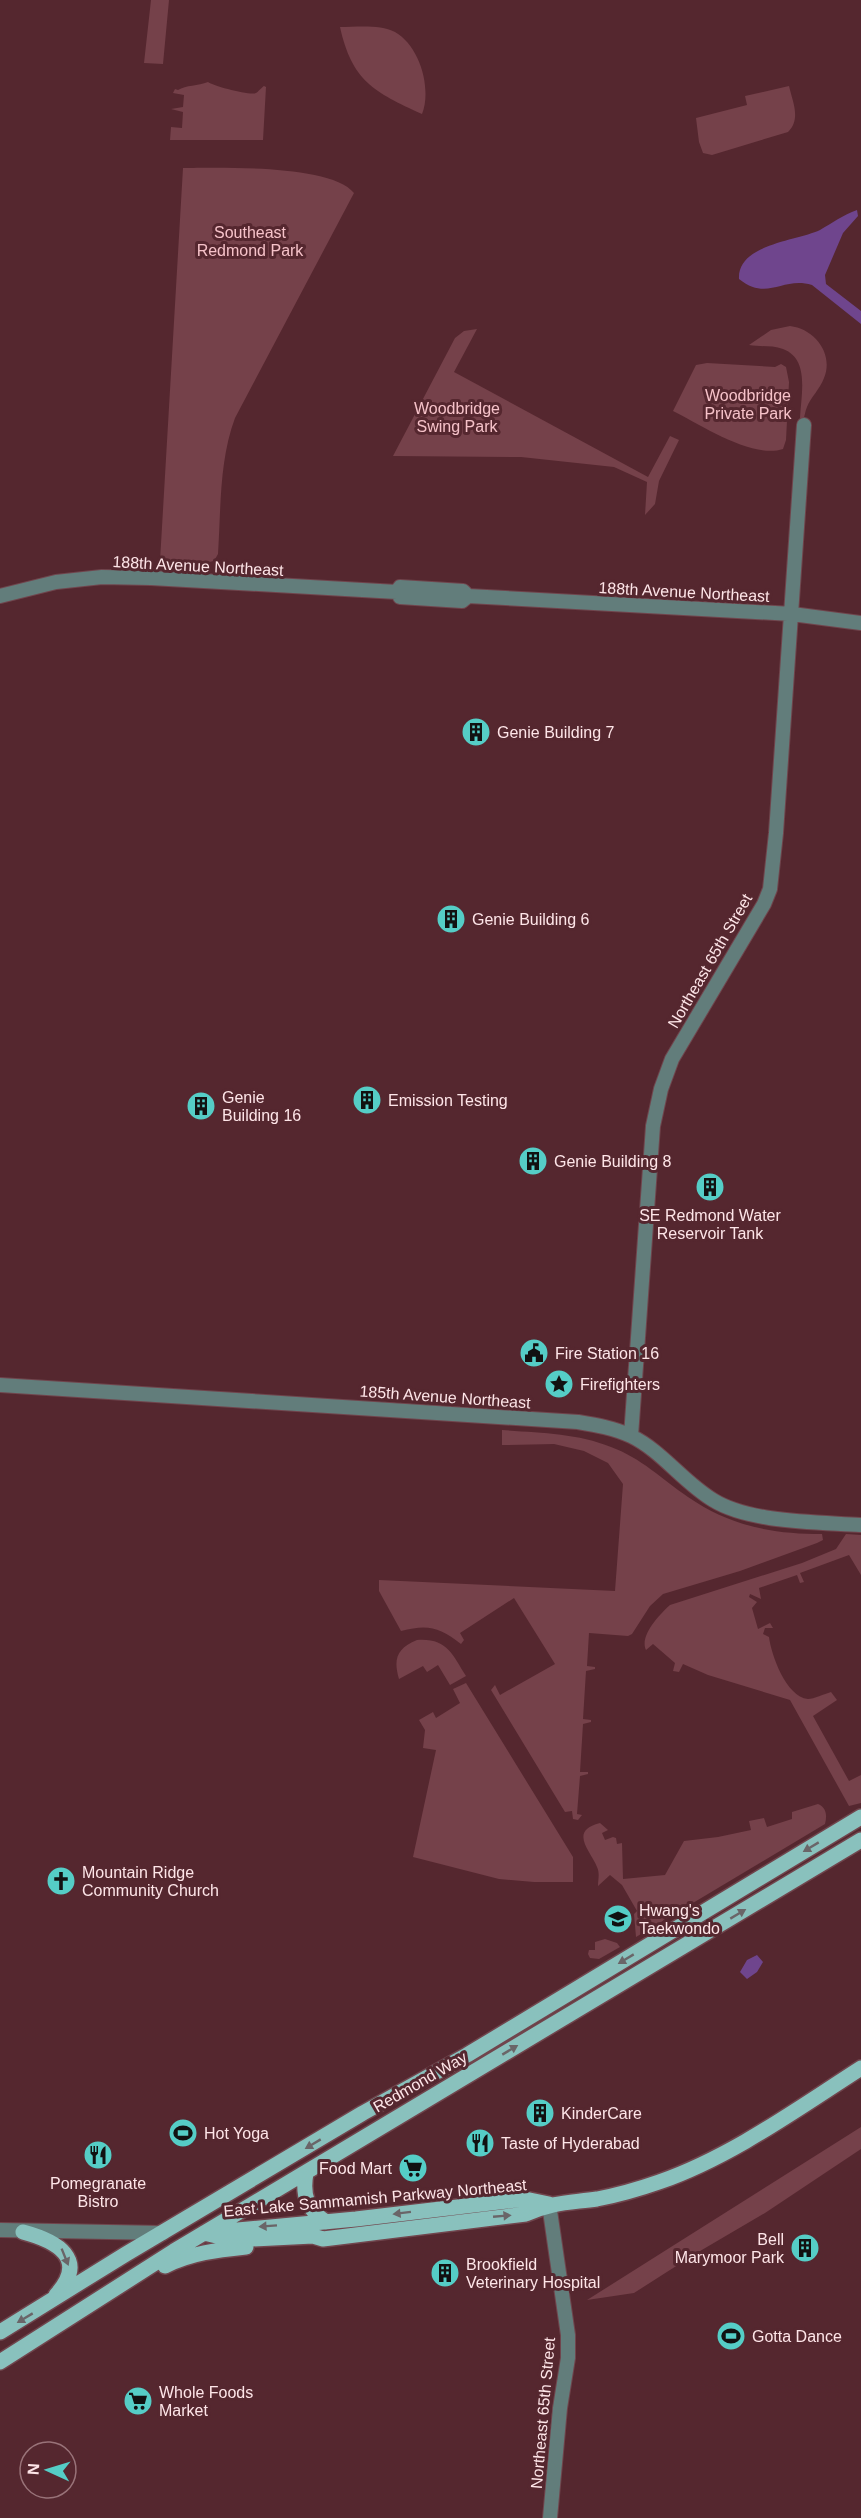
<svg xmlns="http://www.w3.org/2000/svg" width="861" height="2518" font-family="Arial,sans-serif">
	<rect width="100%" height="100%" fill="#55272f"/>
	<!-- green -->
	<path fill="#75414a" d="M151,0h18l-6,64 -19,-1z
		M340,27c16,0 40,-3 55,5 25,14 37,57 27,82 -48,-22 -70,-33 -82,-87z
		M208,82c5,4 43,14 48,11 2,-1 6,-6 8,-7l2,1 -3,53h-93l1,-13 11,1 1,-16 -12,-3 12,-2 1,-12 -11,-2 2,-4 3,1c8,-5 20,-4 30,-8z
		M789,86c4,17 12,33 -1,46l-76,23 -9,-2 -4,-11 -3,-24 51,-13 -2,-9z
		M183,168c36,0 148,-4 171,25l-119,225c-16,43 -14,91 -17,136l-4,7 -10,2 -44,-2z
		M790,326c25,3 44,28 34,52 -4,11 -13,19 -17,29 -2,4 -2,9 -4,13l-3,-2c1,-23 10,-59 -17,-69 -11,-4 -23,-2 -34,-4l22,-15z
		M477,329l-23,43 194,105 22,-41 9,4 -20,41 -4,23 -10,11 2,-33 -33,-15 -93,-10 -128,-1 62,-118 9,-7z
		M707,363l68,4 6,-3 5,3 3,15 -3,58 -3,9c-31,10 -82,-24 -110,-38l23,-46z
		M502,1430c37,3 75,3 109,17 30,11 51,32 77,50 42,29 84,37 134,37l1,6 -6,3 -77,28 -77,23 -13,12 -18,28 -4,2 -39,-3 -2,33 8,1v2l-9,2 -3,48 8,1v2l-8,2 -3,48h8v2l-8,2 -3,38 5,1 -4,5 -5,-1 -1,-8 -7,1 -74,-122 4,-5 5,10 55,-31 -41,-66 -54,35 4,7 -3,4c-22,-17 -33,-20 -60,-13l-22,-40v-11l236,11 8,-107 -15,-21 -24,-12 -30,-7 -52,1z
		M846,1534l15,1v40l-12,-20 -49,18 4,9 -4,1 -3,-8 -38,13 2,11 -11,-5 -1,3 8,5 -5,6 6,21 12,-6 3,5h-8l-2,6 6,3c2,17 17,60 39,62 6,0 16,-5 23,-7l6,8 -24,16 36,65 12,-6v28l-12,3 -59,-106 -82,-25 -25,-11 -4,8 -6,-1 2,-8 -22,-19 -7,6c-7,-14 14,-36 24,-45l132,-42 34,-14z
		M417,1640c30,-2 35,14 49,36l-16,9 -12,-20 -11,7 -4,-6 -24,13c-6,-20 -2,-31 18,-39z
		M466,1683l107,174v25h-39l-35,-3 -86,-22 23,-107 -13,-2 2,-18 -6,-10 14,-8 3,6 24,-15 -7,-14z
		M818,1804c9,4 9,12 7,20l-189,113 -2,-23 3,-3 -15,-26 -12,-10 -12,11c0,-6 2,-13 -1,-19 -6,-16 -29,-36 3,-44l8,7 -6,3 3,7 8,-3 3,1 1,6 5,-1 1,36 42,-4 19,-34 34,-4 33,-7 -2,-9 15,-3 3,9 25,-8v-7z
		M605,1939l12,4 3,4 -21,12 -9,-1 -2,-4 1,-4h6v-8z
		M861,2127v22l-96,64 -70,41 -61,39 -47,7z"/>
	<!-- water -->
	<path fill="#6f458d" d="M857,210l1,6 -15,17 -18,42 1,9 35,27v13l-49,-39c-30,-9 -44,17 -73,-6 -2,-35 58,-38 81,-49 12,-7 23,-15 37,-20z
		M757,1955l6,7 -6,10 -10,7 -7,-7 7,-12z"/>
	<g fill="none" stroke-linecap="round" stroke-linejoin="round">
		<!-- minor casing -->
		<g stroke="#70454d" stroke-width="16">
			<path id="minor" d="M397,592l3,5 62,4 6,-5
				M0,596l56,-14 46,-5 49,1 246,14 3,-5 63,4 5,5 324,18 69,9
				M0,1385l578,37c18,3 36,6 53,14 31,15 52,46 82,64 37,23 105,22 148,25
				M631,1436l22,-310 8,-37 11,-30 92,-155 6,-15 6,-56 28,-408
				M549,2204l19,131v23l-8,50 -10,110
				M0,2230l163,3"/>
		</g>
		<!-- major casing -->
		<g stroke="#70454d" stroke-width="18">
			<path id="major" d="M306,2173c-4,23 1,36 20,49
				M23,2232c34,9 66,27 33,63
				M216,2232l140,-13 169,-20 24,5
				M204,2233l29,7 80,-4 10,3 203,-25c27,-12 42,-11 71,-15 21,-4 42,-10 62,-17 72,-25 138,-73 202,-114
				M165,2266c26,-13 52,-16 81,-19
				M0,2332l126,-78 237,-141 104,-58 394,-238
				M0,2362l174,-111 687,-411"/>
		</g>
		<!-- minor -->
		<use href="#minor" stroke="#627d7b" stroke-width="14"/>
		<!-- major -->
		<use href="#major" stroke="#89c1bd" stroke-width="15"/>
	</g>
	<!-- one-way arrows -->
	<defs><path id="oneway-solid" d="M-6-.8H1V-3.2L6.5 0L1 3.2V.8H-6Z" transform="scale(1.5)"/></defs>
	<g fill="#6a6568">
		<use href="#oneway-solid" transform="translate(811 1847) rotate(149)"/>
		<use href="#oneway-solid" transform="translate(738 1914) rotate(-31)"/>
		<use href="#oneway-solid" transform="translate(626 1959) rotate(149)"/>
		<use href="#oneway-solid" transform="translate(510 2050) rotate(-31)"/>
		<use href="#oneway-solid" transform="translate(313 2144) rotate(149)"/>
		<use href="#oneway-solid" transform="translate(402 2213) rotate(173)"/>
		<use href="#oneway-solid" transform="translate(502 2216) rotate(-5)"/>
		<use href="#oneway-solid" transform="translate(268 2226) rotate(176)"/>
		<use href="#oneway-solid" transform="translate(65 2257) rotate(68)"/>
		<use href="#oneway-solid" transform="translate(25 2318) rotate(149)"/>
	</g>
	<!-- icons -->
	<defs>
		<g id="building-disc" transform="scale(1.5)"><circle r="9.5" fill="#55cdc6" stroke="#55272f"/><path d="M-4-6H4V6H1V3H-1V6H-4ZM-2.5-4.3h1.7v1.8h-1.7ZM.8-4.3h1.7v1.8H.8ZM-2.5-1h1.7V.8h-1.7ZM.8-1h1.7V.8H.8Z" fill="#111"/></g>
		<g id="civic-disc" transform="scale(1.5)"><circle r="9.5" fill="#55cdc6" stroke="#55272f"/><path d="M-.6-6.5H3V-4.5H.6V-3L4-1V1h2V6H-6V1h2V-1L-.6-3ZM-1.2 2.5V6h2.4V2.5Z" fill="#111"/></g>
		<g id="sight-disc" transform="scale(1.5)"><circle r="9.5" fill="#55cdc6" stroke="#55272f"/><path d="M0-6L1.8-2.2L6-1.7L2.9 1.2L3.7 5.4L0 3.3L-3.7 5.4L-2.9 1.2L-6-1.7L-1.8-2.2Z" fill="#111"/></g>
		<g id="church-disc" transform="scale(1.5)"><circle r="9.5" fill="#55cdc6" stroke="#55272f"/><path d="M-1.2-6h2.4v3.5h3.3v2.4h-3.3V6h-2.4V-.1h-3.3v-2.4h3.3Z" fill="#111"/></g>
		<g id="school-disc" transform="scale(1.5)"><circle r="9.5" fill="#55cdc6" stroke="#55272f"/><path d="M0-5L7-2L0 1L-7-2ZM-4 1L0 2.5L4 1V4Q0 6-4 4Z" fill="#111"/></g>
		<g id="stadium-disc" transform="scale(1.5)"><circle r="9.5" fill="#55cdc6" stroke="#55272f"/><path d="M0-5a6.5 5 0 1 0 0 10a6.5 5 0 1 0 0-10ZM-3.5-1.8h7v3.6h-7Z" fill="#111"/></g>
		<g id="restaurant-disc" transform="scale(1.5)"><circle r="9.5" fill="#55cdc6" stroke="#55272f"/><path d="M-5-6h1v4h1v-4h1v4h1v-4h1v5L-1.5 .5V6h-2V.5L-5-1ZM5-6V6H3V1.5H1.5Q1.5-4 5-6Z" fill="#111"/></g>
		<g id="supermarket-disc" transform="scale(1.5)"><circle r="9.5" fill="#55cdc6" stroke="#55272f"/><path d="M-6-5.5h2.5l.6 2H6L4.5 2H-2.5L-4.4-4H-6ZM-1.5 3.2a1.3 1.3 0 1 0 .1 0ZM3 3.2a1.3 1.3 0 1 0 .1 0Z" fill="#111"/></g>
	</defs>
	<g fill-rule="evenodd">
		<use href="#building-disc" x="476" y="732"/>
		<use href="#building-disc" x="451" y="919"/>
		<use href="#building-disc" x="367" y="1100"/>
		<use href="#building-disc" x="201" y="1106"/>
		<use href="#building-disc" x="533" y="1161"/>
		<use href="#building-disc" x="710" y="1187"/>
		<use href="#civic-disc" x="534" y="1353"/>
		<use href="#sight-disc" x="559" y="1384"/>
		<use href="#church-disc" x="61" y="1881"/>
		<use href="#school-disc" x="618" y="1919"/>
		<use href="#building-disc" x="540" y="2113"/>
		<use href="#stadium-disc" x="183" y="2133"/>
		<use href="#restaurant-disc" x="480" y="2143"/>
		<use href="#restaurant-disc" x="98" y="2155"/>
		<use href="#supermarket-disc" x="413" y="2168"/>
		<use href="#building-disc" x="805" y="2248"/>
		<use href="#building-disc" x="445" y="2273"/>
		<use href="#stadium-disc" x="731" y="2336"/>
		<use href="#supermarket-disc" x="138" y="2401"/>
	</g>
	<g text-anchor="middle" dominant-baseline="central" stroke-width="6" stroke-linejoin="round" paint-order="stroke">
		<!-- park labels -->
		<g font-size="16" fill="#f6c2c9" stroke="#55272f">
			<text x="250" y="232">Southeast<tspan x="250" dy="18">Redmond Park</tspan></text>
			<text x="748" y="395">Woodbridge<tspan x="748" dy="18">Private Park</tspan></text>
			<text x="457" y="408">Woodbridge<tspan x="457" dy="18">Swing Park</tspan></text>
		</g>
		<!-- street labels -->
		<g font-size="16" fill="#fee5e8" stroke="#55272f">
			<text transform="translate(198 566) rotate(3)">188th Avenue Northeast</text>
			<text transform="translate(684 592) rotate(3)">188th Avenue Northeast</text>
			<text transform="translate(710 961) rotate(-60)">Northeast 65th Street</text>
			<text transform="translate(445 1397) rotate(4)">185th Avenue Northeast</text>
			<text transform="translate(420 2082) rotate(-30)">Redmond Way</text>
			<text transform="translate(375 2198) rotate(-5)">East Lake Sammamish Parkway Northeast</text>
			<text transform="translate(543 2413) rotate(-85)">Northeast 65th Street</text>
		</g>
		<!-- poi labels -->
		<g font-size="16" fill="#fee5e8" stroke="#55272f" text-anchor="start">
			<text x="497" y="732">Genie Building 7</text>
			<text x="472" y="919">Genie Building 6</text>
			<text x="222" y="1097">Genie<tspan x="222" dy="18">Building 16</tspan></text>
			<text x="388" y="1100">Emission Testing</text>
			<text x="554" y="1161">Genie Building 8</text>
			<text x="710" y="1215" text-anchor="middle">SE Redmond Water<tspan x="710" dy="18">Reservoir Tank</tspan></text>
			<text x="555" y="1353">Fire Station 16</text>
			<text x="580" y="1384">Firefighters</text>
			<text x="82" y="1872">Mountain Ridge<tspan x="82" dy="18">Community Church</tspan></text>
			<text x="639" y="1910">Hwang's<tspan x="639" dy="18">Taekwondo</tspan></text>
			<text x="561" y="2113">KinderCare</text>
			<text x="204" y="2133">Hot Yoga</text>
			<text x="501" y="2143">Taste of Hyderabad</text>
			<text x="392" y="2168" text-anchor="end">Food Mart</text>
			<text x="98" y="2183" text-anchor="middle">Pomegranate<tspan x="98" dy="18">Bistro</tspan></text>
			<text x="784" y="2239" text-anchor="end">Bell<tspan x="784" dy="18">Marymoor Park</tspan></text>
			<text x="466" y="2264">Brookfield<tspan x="466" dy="18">Veterinary Hospital</tspan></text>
			<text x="752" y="2336">Gotta Dance</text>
			<text x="159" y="2392">Whole Foods<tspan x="159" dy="18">Market</tspan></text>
		</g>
	</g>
	<!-- north arrow -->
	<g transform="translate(48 2470) rotate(274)"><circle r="28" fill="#55272f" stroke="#997379" stroke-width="1.5"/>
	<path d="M0-4.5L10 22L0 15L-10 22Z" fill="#55cdc6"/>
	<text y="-9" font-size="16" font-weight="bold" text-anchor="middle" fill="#fee5e8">N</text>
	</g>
</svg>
